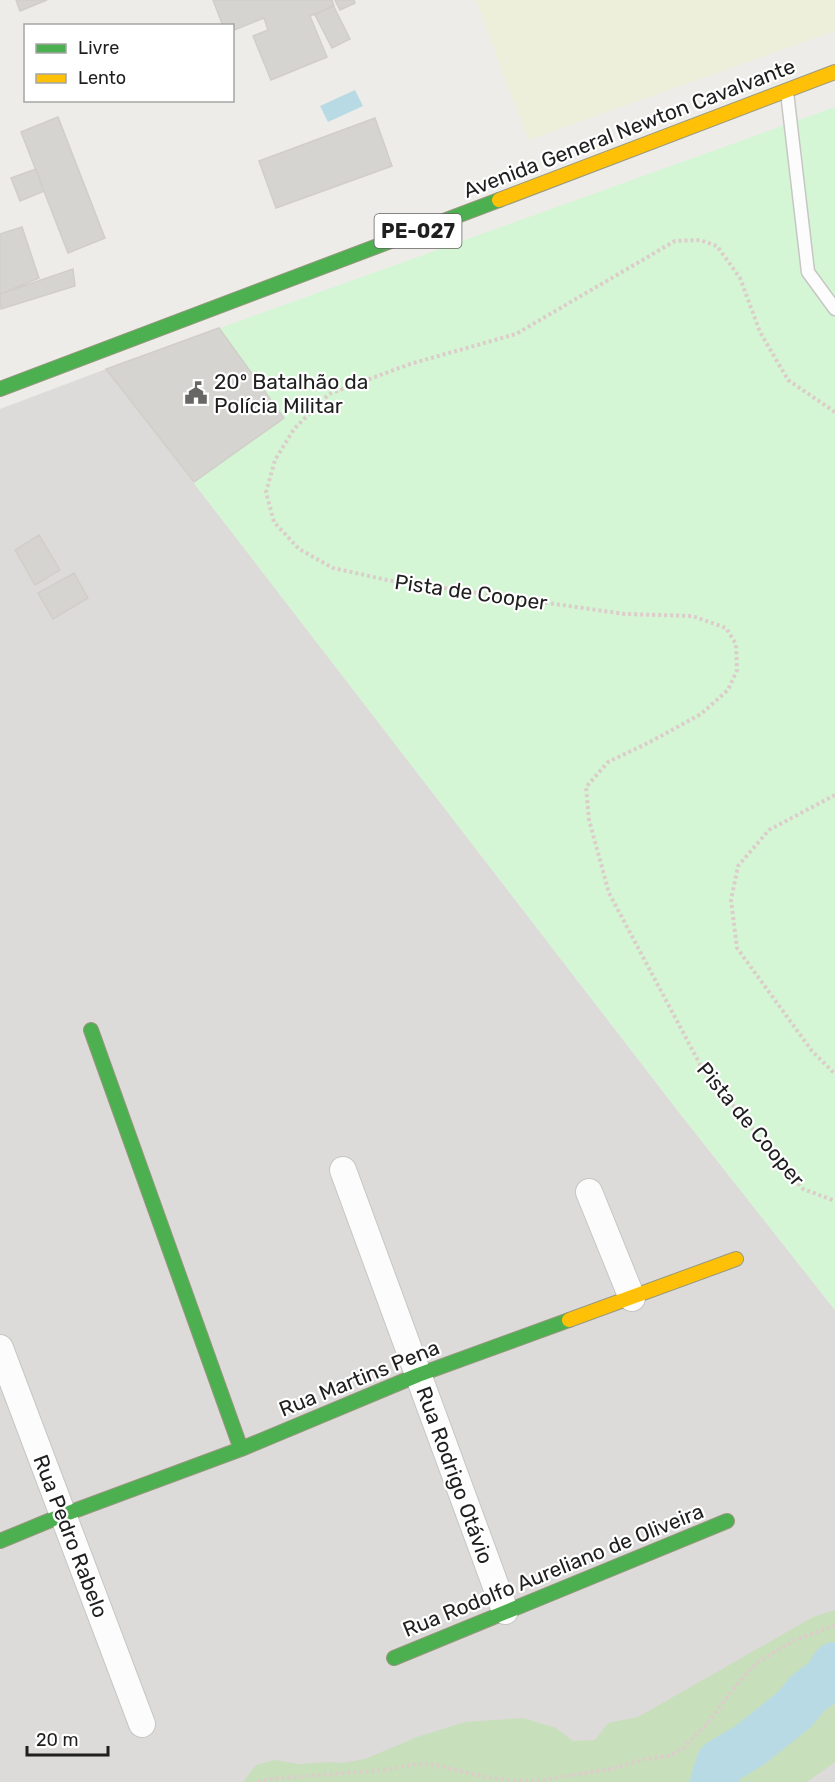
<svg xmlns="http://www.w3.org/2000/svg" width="835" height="1782" font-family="Rubik,sans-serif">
	<rect width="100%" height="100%" fill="#eeece8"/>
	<!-- residential -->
	<path fill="#dddbd9" d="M106,369l572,742 157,199v472h-835v-1373z"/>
	<!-- farmland -->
	<path fill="#eeefda" d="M476,0h359v31l-307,109z"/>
	<!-- forest -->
	<path fill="#c7dfbb" d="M835,1610v152l-28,20h-564l13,-17 19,-5 23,4 33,-2 12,1 22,-4 52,-22 48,-15 58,-4 33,10 17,13 22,-1 13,-17 30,-6 175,-100z"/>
	<!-- park -->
	<path fill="#d4f6d5" d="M835,107v1203l-157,-199 -572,-742z"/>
	<!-- water -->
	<path fill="#b8dae4" d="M355,90l8,16 -35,16 -8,-16z"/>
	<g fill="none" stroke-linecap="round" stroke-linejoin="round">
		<!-- river -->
		<path stroke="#b8dae4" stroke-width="48" d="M714,1782l6,-19 30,-18 44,-35 14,-17 18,-13 9,-14"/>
	</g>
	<!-- building -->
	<path fill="#d6d4d0" stroke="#d1cec9" stroke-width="1.5" d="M16,0h31l-27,11z
		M213,0h119l2,6 -24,10 17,41 -56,23 -18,-44 15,-6 -4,-12 -32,13v-5h-9z
		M335,0h19l1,3 -15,7z
		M333,5l17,34 -18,9 -17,-33z
		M58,117l47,121 -37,15 -47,-121z
		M375,118l17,48 -116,42 -17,-47z
		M36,169l8,22 -24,10 -9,-23z
		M22,227l17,51 -39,16v-60z
		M73,269l2,17 -74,23 -1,-15z
		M219,328l65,90 -90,64 -88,-113z
		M39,535l21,35 -25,15 -20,-35z
		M74,573l14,25 -35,21 -15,-26z"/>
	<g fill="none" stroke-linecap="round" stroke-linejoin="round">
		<!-- lane casing -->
		<g stroke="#c6c6c4" stroke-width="15">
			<path id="lane" d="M787,92l21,180 27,37"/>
		</g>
		<!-- street casing -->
		<g stroke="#c6c6c4" stroke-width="28">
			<path id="street" d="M343,1170l162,441
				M589,1192l43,106
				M0,1348l142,376"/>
		</g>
		<!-- fast casing -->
		<g stroke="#97987f" stroke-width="16">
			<path id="fast" d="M0,389l499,-189
				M91,1030l150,419
				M0,1541l63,-26 178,-66 177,-74 151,-55
				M394,1658l333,-137"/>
		</g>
		<!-- slow casing -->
		<g stroke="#97987f" stroke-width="16">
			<path id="slow" d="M499,200l336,-128
				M569,1320l167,-61"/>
		</g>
		<!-- path -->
		<path stroke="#dccdca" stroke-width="4" stroke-dasharray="3 3" stroke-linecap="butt" d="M835,412l-47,-32 -28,-48 -20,-54 -23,-32 -17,-6 -25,1 -159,93 -106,30 -81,30 -35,35 -19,31 -9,32 8,30 25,27 34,19 54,12 238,34 67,2 34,12 10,16 1,26 -9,20 -27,24 -53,29 -40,19 -22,25 3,33 20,73 94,177 100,119 32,12
			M835,795l-66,35 -31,36 -7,34 6,48 75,103 23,23
			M258,1782l10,-3 115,-9 35,-6 19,1 47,12 34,4 24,-1 69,-11 35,-10 23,-3 13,-7 25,-25 27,-36 22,-25 39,-23 40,-15"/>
		<!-- lane -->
		<use href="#lane" stroke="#fcfcfc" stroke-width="12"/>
		<!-- street -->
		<use href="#street" stroke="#fcfcfc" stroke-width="26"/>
		<!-- fast -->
		<use href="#fast" stroke="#4caf50" stroke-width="14"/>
		<!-- slow -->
		<use href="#slow" stroke="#ffc107" stroke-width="14"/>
	</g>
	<!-- icons -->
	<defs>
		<g id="civic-bare" transform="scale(1.8)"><path d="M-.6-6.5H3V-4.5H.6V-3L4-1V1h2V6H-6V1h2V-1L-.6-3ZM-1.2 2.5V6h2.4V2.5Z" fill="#676765" stroke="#fff" stroke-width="2.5" paint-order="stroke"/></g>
	</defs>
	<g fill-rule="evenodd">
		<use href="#civic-bare" x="196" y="393"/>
	</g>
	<g text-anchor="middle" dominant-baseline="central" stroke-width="4.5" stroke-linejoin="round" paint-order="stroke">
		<!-- shield labels -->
		<rect fill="#fff" stroke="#626262" stroke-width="1.5" x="374.5" y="214" width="87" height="34" rx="4.5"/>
		<g font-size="20" font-weight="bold" fill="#1f1f1f">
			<text x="418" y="231">PE-027</text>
		</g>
		<!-- street labels -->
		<g font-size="21" fill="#1f1f1f" stroke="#fff">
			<text transform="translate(629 128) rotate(-21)">Avenida General Newton Cavalvante</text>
			<text transform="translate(471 592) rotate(8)">Pista de Cooper</text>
			<text transform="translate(751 1124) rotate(50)">Pista de Cooper</text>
			<text transform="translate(359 1378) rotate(-22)">Rua Martins Pena</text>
			<text transform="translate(455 1475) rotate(70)">Rua Rodrigo Otávio</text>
			<text transform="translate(71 1536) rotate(69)">Rua Pedro Rabelo</text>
			<text transform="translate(553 1570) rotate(-22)">Rua Rodolfo Aureliano de Oliveira</text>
		</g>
		<!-- poi labels -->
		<g font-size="21" fill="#1f1f1f" stroke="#fff" text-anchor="start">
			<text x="214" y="381">20º Batalhão da<tspan x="214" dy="24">Polícia Militar</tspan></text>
		</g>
	</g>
	<!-- legend -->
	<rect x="24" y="24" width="210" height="78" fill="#ffffff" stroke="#a5a5a5" stroke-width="1.5"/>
	<rect x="36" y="44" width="30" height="9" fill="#4caf50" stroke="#a5a5a5" stroke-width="1.5"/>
	<text x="78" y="54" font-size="18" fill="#1f1f1f">Livre</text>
	<rect x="36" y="74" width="30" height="9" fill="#ffc107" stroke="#a5a5a5" stroke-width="1.5"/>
	<text x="78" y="84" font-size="18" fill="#1f1f1f">Lento</text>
	<!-- scale -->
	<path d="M27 1746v9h81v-9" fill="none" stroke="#1f1f1f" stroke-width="3"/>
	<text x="36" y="1746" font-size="18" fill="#1f1f1f" stroke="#ffffff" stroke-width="4.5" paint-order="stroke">20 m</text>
</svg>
